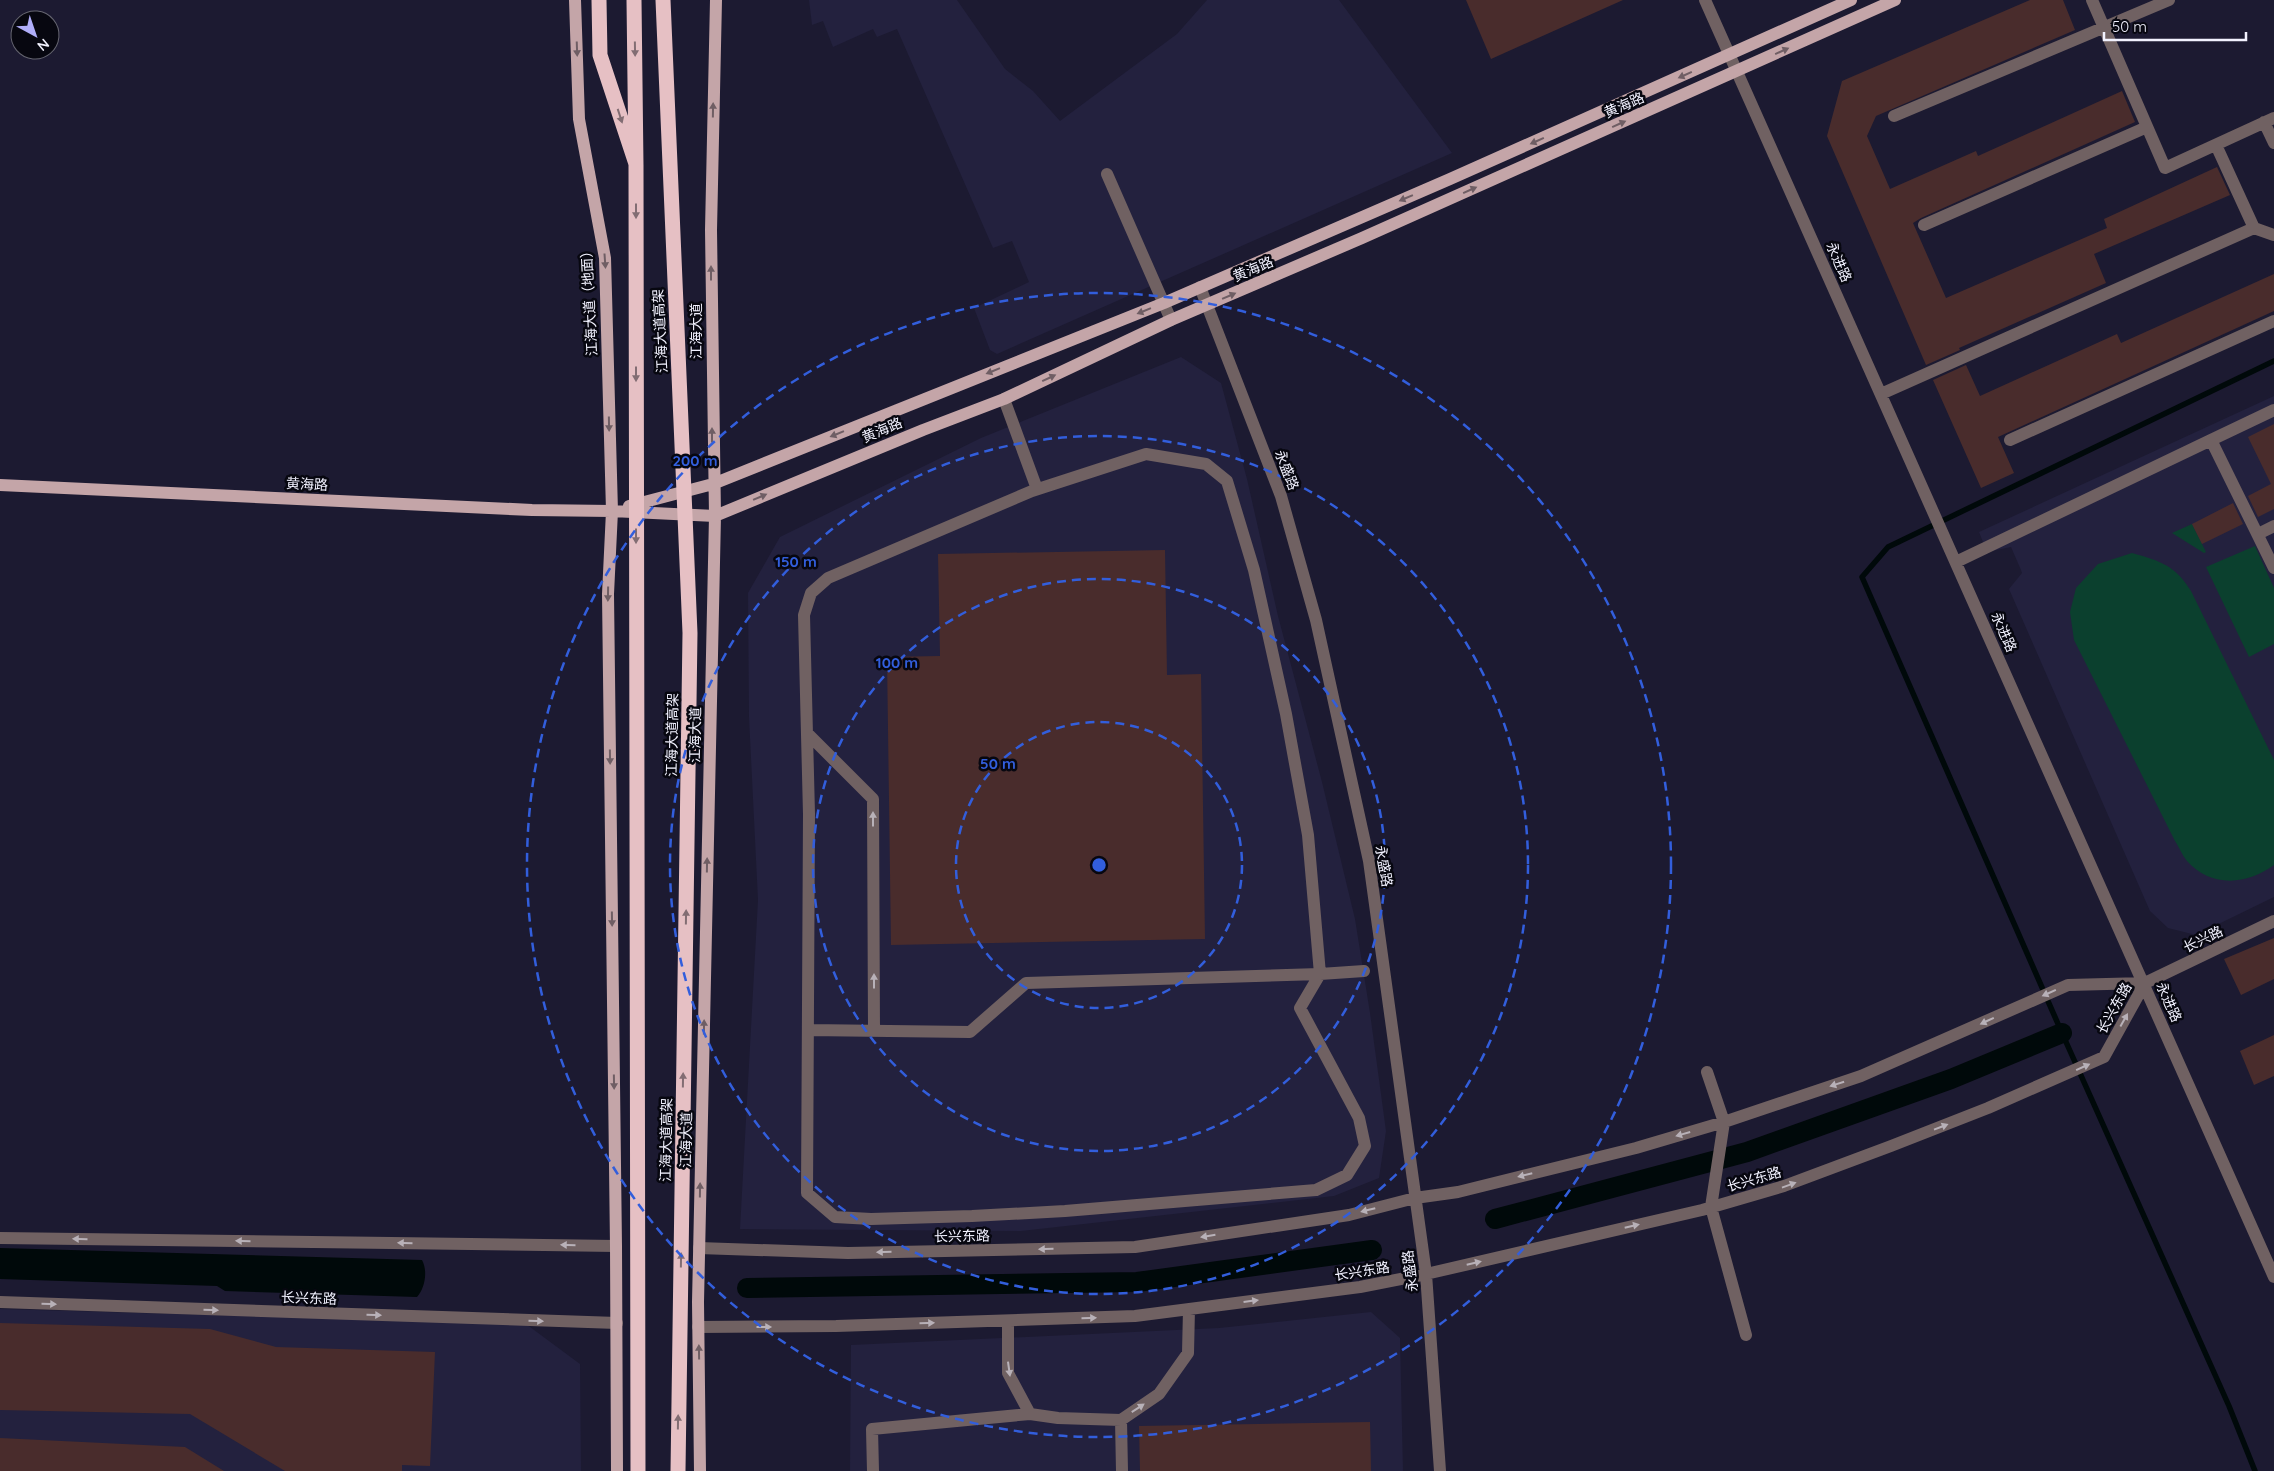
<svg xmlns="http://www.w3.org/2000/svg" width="2274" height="1471" font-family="Quicksand,'Noto Sans SC',sans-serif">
	<rect width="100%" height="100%" fill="#1c1a31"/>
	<!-- built -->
	<path fill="#23213e" d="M809,0h148l48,69 28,22 27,30 117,-87 30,-34h132l113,153 -455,201 -7,-4 -16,-42 55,-26 -17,-41 -19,7 -96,-219 -20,8 -4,-8 -40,18 -10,-26 -11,4z
		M1181,357l40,26 26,96 31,137 44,166 33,137 15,94 16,118 -7,47 -45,18 -313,35 -281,-2 18,-329 -9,-183 -1,-124 32,-56 201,-99z
		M2274,396v501l-78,38 -28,-7 -18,-17 -141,-322 13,-16 -1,-3 -10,-23 -24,5 -8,-20z
		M0,1309l526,15 54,40 1,107h-581z
		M1371,1312l29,26 3,133h-553l1,-126 368,-17z"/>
	<!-- green -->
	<path fill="#0b402e" d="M2192,524l14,28 -2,1 -32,-20z
		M2255,546l19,42v56l-25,13 -43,-90z
		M2132,553c28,8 43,12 59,38l83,169v105c-27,20 -63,23 -87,-4 -5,-6 -8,-14 -12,-20l-101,-201 -4,-28 6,-24 22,-24z"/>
	<!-- water -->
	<path fill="#00090a" d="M0,1248l422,12c6,11 3,28 -5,37l-192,-6 -8,-5 -217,-7z"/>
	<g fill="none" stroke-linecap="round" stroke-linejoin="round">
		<!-- stream -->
		<path stroke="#00090a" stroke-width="5.5" d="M2255,1471l-26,-65 -167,-373 -200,-456 26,-30 386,-186"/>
		<!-- canal -->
		<path stroke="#00090a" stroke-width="20" d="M1495,1219l252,-67 204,-73 111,-46
			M747,1288l390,-6 235,-32"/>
	</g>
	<!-- building -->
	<path fill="#492c2c" d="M1466,0h157l-132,59z
		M2030,0h33l12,30 -199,86 -9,20 23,53 86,-38 2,5 144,-65 13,31 -214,96 -8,5 33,75 161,-70 -3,-9 113,-52 13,28 -136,59 12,29 -147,65 1,2 -34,15 -99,-229 15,-55z
		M2274,274v37l-276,126 16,36 -33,15 -48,-108 33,-15 14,31 137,-62 4,9z
		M2274,424v85l-16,8 -10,-21 23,-12 -23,-47z
		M2233,503l10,21 -41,20 -10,-20z
		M1165,550l2,125 34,-1 4,265 -314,6 -4,-288 53,-1 -2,-102z
		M2274,938v41l-33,16 -17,-36z
		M2274,1035v41l-20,9 -14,-34z
		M0,1323l210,6 66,18 159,5 -5,114 -28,-1v6h-117l-95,-57 -190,-4z
		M1370,1422l1,49h-231l-1,-45z
		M0,1438l185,9 39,24h-224z"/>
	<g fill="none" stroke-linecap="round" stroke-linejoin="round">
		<!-- minor -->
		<path stroke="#706162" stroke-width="12" d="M1705,0l569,1277
			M2092,0l73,168 109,-50
			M1894,116l275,-116
			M2264,122l10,21
			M2216,145l38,83 20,7
			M1107,174l64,146
			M1924,225l223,-98
			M1200,287l81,209 35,124 53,241 57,413 14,197
			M1881,394l373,-166
			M1004,399l33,90
			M2010,440l264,-119
			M2211,440l63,-30
			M2258,534l16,-8
			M1956,562l255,-122 63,128
			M808,734l65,65 1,231
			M808,1030l162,2 56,-49 294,-9 -12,-139 -22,-121 -32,-144 -27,-89 -21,-17 -60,-10 -114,37 -204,87 -17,15 -7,22 5,199 -2,379 28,24 36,2 101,-3 93,-5 251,-21 31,-15 18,-29 -6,-28 -59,-110 20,-34 44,-3
			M1707,1072l17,50 -13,85 35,128
			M0,1238l616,8
			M699,1248l149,5 287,-6 214,-32 66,-17 43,-6 178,-44 88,-26 137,-46 207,-91 77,-2 129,-62
			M0,1302l617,21
			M1008,1321v52l22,41 28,4 63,2 38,-26 29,-41 1,-44
			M698,1327l138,-1 299,-10 225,-29 66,-13 276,-64 82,-24 107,-40 97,-38 116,-51 41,-74
			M1121,1420l1,51
			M873,1471l-1,-42 158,-15"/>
		<!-- major -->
		<path stroke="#c4a5a8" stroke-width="12" d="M575,0l4,119 26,139 7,253 -4,83 8,652 1,225
			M0,485l532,25 80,1 103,5 208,-86 81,-31 167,-79 191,-82 533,-238
			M629,506l84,-22 451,-181 286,-124 401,-179
			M700,1471l-2,-169 17,-786 -4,-286 5,-230"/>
		<!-- highway -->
		<path stroke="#e6c0c4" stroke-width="15" d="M599,0l1,55 35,106"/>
		<!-- highway-bridge -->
		<path stroke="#e6c0c4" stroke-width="15" d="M634,0l2,165 2,1306
			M663,0l27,633 -12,838"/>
	</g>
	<!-- one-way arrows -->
	<defs><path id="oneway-solid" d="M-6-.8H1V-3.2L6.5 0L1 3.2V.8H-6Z" transform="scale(1.25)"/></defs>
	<g fill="#6f5e64">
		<use href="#oneway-solid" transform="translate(577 49) rotate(88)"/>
		<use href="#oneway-solid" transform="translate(1782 51) rotate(-24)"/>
		<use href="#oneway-solid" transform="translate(1685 75) rotate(156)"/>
		<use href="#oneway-solid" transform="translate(713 110) rotate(-89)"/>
		<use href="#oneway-solid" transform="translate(1619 124) rotate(-24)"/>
		<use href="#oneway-solid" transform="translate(1537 141) rotate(156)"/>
		<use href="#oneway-solid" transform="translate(1470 190) rotate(-24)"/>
		<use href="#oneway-solid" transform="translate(1406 198) rotate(157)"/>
		<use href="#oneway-solid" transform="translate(605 261) rotate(86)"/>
		<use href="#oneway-solid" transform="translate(711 273) rotate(-90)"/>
		<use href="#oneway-solid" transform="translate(1229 296) rotate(-23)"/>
		<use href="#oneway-solid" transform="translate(1144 311) rotate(158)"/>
		<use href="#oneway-solid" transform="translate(993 371) rotate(158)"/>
		<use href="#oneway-solid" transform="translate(1049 378) rotate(-25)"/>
		<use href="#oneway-solid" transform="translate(609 424) rotate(89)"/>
		<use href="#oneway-solid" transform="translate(837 434) rotate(158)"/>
		<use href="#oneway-solid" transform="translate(712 435) rotate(-90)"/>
		<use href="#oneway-solid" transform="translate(760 497) rotate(-23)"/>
		<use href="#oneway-solid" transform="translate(608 594) rotate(91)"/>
		<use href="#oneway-solid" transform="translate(610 757) rotate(89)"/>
		<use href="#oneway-solid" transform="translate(707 865) rotate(-89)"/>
		<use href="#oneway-solid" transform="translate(612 919) rotate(89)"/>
		<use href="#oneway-solid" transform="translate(704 1027) rotate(-89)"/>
		<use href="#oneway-solid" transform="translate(614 1082) rotate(89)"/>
		<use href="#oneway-solid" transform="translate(700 1190) rotate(-89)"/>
		<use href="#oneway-solid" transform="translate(699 1352) rotate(-91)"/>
	</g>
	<g fill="#826d73">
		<use href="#oneway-solid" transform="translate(635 49) rotate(89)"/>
		<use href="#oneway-solid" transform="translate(620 116) rotate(72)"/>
		<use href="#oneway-solid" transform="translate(636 211) rotate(90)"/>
		<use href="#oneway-solid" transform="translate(636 374) rotate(90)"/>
		<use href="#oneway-solid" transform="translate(636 536) rotate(90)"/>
		<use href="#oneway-solid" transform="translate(686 917) rotate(-89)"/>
		<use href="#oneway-solid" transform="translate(683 1080) rotate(-89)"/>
		<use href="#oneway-solid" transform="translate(681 1260) rotate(-89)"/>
		<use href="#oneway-solid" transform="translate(678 1422) rotate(-89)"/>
	</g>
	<g fill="#b8b1b8">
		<use href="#oneway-solid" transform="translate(873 819) rotate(-90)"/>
		<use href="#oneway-solid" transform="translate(874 981) rotate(-90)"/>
		<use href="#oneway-solid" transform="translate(2049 993) rotate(156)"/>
		<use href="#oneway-solid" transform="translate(2124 1020) rotate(-61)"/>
		<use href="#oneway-solid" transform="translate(1987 1021) rotate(155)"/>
		<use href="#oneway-solid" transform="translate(2083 1067) rotate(-24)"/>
		<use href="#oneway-solid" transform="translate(1837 1084) rotate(162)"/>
		<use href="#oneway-solid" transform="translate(1941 1127) rotate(-21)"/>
		<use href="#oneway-solid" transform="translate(1683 1134) rotate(164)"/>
		<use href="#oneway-solid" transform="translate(1525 1175) rotate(166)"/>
		<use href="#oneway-solid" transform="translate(1789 1185) rotate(-20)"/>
		<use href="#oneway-solid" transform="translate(1368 1210) rotate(166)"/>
		<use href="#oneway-solid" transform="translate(1632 1226) rotate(-13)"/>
		<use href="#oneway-solid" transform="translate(1208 1236) rotate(171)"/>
		<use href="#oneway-solid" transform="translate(80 1239) rotate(-179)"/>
		<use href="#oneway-solid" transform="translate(243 1241) rotate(-179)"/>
		<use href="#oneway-solid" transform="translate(405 1243) rotate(-179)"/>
		<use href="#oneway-solid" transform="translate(568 1245) rotate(-179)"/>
		<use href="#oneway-solid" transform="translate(1046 1249) rotate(179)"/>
		<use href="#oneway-solid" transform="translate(884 1252) rotate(179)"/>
		<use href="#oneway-solid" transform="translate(1474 1263) rotate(-13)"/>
		<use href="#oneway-solid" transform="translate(1251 1301) rotate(-7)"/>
		<use href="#oneway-solid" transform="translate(49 1304) rotate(2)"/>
		<use href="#oneway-solid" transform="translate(211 1310) rotate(2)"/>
		<use href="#oneway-solid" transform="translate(374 1315) rotate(2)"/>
		<use href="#oneway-solid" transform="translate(1089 1318) rotate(-2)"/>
		<use href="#oneway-solid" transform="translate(536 1321) rotate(2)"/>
		<use href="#oneway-solid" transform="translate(927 1323) rotate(-2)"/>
		<use href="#oneway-solid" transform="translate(764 1327)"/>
		<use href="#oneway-solid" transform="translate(1009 1369) rotate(82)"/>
		<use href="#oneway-solid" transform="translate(1138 1408) rotate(-33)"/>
	</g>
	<!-- distance rings -->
	<g fill="none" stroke="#325edc" stroke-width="2.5" stroke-dasharray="9 6">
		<circle cx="1099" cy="865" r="143"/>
		<circle cx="1099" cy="865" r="286"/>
		<circle cx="1099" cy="865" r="429"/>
		<circle cx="1099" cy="865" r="572"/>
	</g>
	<g text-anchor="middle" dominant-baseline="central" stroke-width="5" stroke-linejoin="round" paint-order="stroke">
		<!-- street labels -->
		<g font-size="14" fill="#f2f2ff" stroke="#070710">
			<text transform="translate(1624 105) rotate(-24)">黄海路</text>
			<text transform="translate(1839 262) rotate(66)">永进路</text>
			<text transform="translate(1253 269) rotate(-23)">黄海路</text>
			<text transform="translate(589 300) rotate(-93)">江海大道（地面）</text>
			<text transform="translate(660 331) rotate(-93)">江海大道高架</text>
			<text transform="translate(696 331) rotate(-90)">江海大道</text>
			<text transform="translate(882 430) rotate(-23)">黄海路</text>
			<text transform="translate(1287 470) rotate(69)">永盛路</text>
			<text transform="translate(307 484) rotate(3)">黄海路</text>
			<text transform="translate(2004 632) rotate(66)">永进路</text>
			<text transform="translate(672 735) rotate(-89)">江海大道高架</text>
			<text transform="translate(695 735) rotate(-89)">江海大道</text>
			<text transform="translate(1384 866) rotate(80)">永盛路</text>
			<text transform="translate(2203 939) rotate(-26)">长兴路</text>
			<text transform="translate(2169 1002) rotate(66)">永进路</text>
			<text transform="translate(2114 1008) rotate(-61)">长兴东路</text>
			<text transform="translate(666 1140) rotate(-89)">江海大道高架</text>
			<text transform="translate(686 1140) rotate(-89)">江海大道</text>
			<text transform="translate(1754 1179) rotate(-16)">长兴东路</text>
			<text transform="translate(962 1236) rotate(-1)">长兴东路</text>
			<text transform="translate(1362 1271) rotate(-9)">长兴东路</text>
			<text transform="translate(1410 1271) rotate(-97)">永盛路</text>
			<text transform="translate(309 1298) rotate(2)">长兴东路</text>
		</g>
	</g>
	<circle cx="1099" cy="865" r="8" fill="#325edc" stroke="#070710" stroke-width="2.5"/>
	<g font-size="15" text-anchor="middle" font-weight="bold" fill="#325edc" stroke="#070710" stroke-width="5" stroke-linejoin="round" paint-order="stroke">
		<text x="695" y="466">200 m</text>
		<text x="796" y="567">150 m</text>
		<text x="897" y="668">100 m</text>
		<text x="998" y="769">50 m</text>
	</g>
	<!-- north arrow -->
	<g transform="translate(35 35) rotate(140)"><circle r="24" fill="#070710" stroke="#656570"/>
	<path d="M0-4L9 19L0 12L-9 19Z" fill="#b0aefa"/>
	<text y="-8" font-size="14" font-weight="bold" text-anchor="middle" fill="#f2f2ff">N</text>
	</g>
	<!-- scale -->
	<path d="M2104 32v8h142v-8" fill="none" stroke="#f2f2ff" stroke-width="2.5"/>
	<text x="2112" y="32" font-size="15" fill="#f2f2ff" stroke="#070710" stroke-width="4" paint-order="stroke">50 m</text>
</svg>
